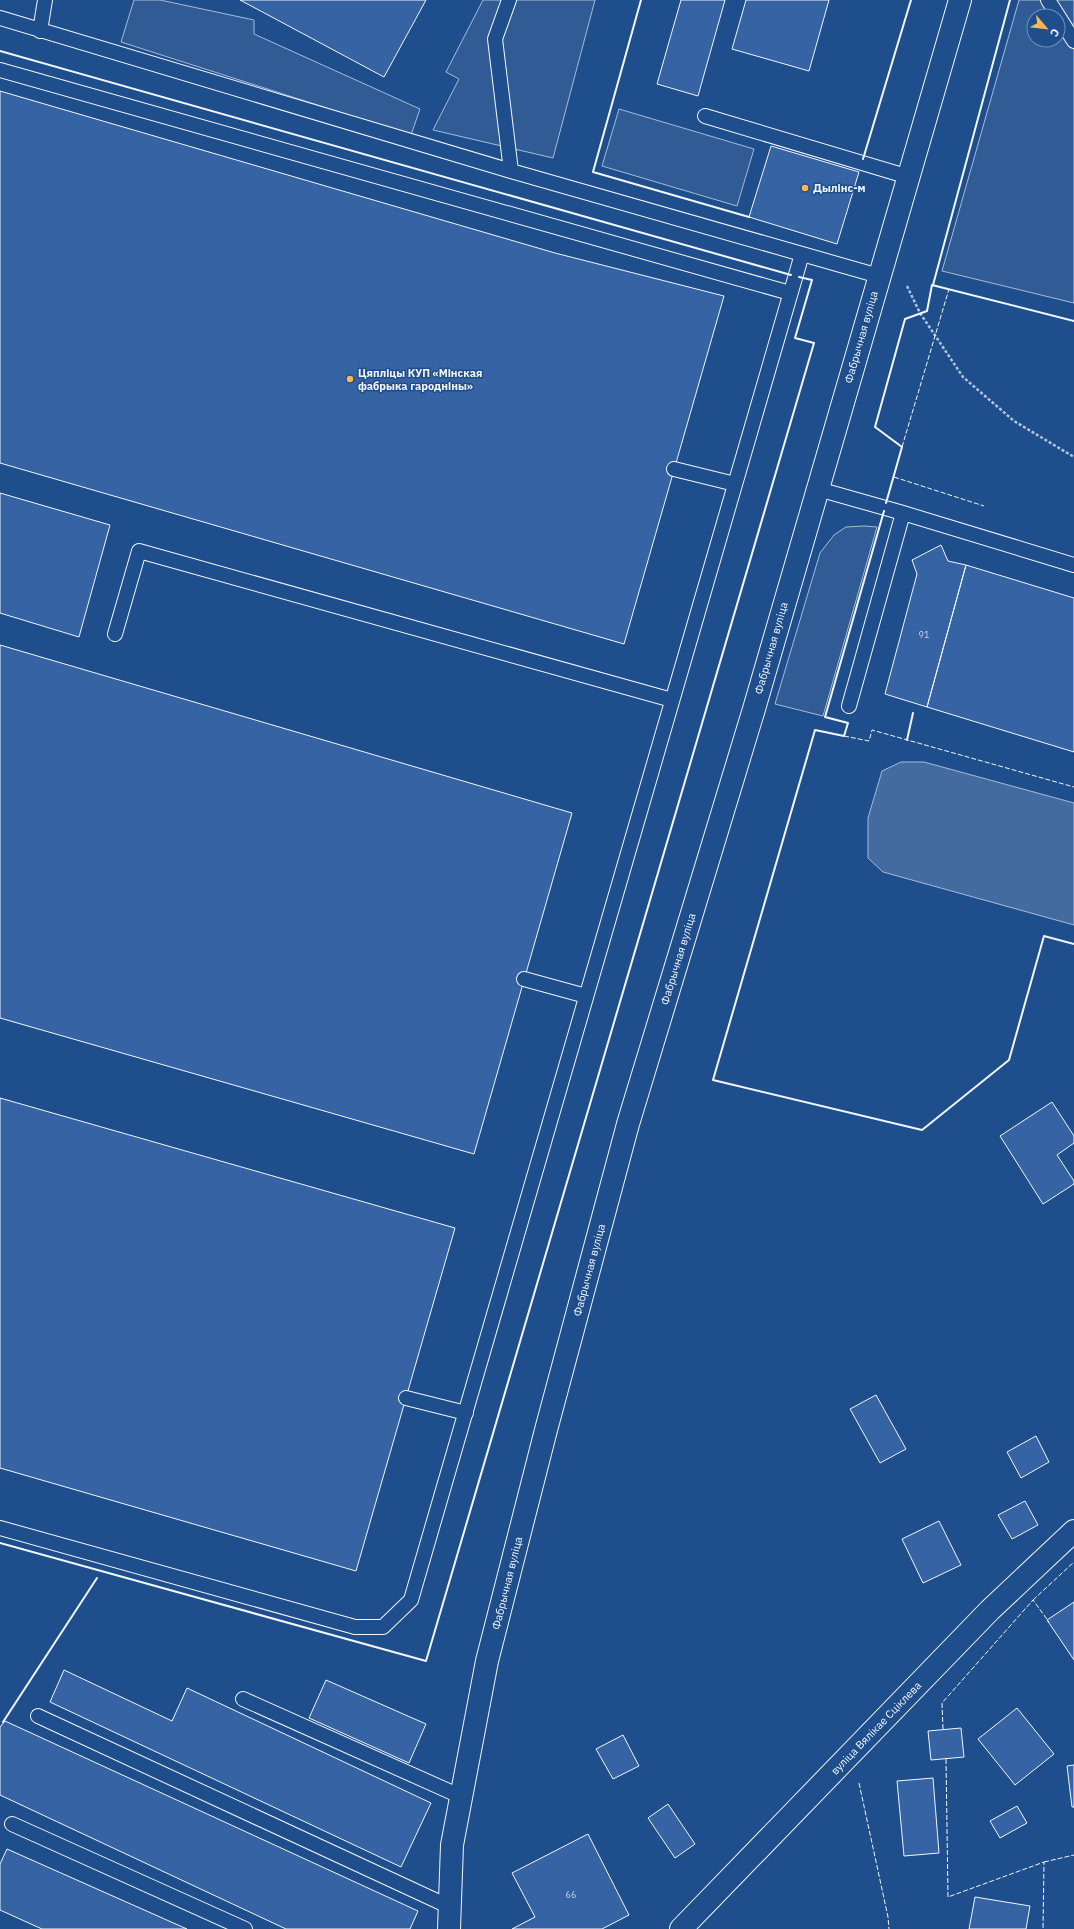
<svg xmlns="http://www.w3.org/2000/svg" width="1074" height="1929" font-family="'IBM Plex Sans',sans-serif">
	<rect width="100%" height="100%" fill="#1f4e8c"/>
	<!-- built -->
	<path fill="#305b95" stroke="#a8bbd7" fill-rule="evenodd" d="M134,0h26l94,20v14l166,75 -9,26 -290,-93z
		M483,0h112l-42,158 -120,-28 26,-51 -13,-7z
		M1019,0h55v303l-132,-32zM1034,16h24v24h-24z
		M619,109l135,40 -17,57 -135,-40z
		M864,526l13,1 -54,189 -48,-12 45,-151 14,-18 12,-8z"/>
	<!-- water -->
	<path fill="#446ba0" stroke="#a8bbd7" d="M901,762h23l150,41v122l-191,-53 -15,-14v-40l14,-47z"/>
	<!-- building -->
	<path fill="#3563a3" stroke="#f2f6ff" d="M240,0h186l-42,77z
		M681,0h44l-27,96 -41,-12z
		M746,0h83l-20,71 -77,-22z
		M0,91l555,162 169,43 -100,348 -624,-181z
		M771,146l88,26 -22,72 -88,-27z
		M0,493l110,32 -31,112 -79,-24z
		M941,545l7,16 18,4 -39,142 -42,-13 32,-120 -5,-14z
		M966,565l108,33v154l-147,-45z
		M0,645l572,168 -98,341 -474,-136z
		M0,1098l455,130 -99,343 -356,-103z
		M1052,1102l22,34v7l-17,12 17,26v3l-31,20 -43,-68z
		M876,1395l30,54 -26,14 -30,-54z
		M1036,1436l13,26 -28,16 -14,-26z
		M1025,1501l13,24 -26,14 -14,-24z
		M939,1521l22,44 -38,18 -21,-44z
		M1074,1602v58l-27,-40z
		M64,1670l108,51 15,-33 244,115 -30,64 -351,-165z
		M326,1680l100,44 -17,39 -100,-45z
		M1017,1708l37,46 -39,31 -37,-46z
		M5,1721l413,190 -8,18h-124l-286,-134v-68z
		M961,1728l3,29 -33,3 -3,-29z
		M623,1735l16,31 -26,13 -17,-30z
		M1074,1765v42h-2l-5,-41z
		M933,1778l6,75 -35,3 -7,-75z
		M668,1804l27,40 -20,14 -27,-40z
		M1017,1806l10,17 -27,15 -10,-17z
		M588,1834l41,81 -27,14h-90l23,-12 -23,-44z
		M7,1849l180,80h-145l-42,-19v-46z
		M975,1897l55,9 -4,23h-57z"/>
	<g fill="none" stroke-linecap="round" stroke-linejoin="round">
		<!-- service casing -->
		<g stroke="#f2f6ff" stroke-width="16">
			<path id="service" d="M509,0l-14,39 16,132
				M1048,0l26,41
				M0,18l511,153 291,83 -391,1346 -28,27h-28l-355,-99
				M40,31l5,-31
				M0,70l790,223
				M705,116l204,61
				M802,254l77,22
				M674,469l61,15
				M818,489l85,24 171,52
				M115,634l24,-83 533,149
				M849,706l54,-193
				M524,979l62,17
				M406,1398l60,15
				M243,1699l219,98
				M38,1716l412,191
				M12,1824l233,105"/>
		</g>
		<!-- minor casing -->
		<g stroke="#f2f6ff" stroke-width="24">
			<path id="minor" d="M449,1929l3,-84 35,-184 59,-231 82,-306 126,-415 206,-709
				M681,1929l309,-319 84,-79"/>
		</g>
		<!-- path -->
		<path stroke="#b3c4dc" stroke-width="2.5" stroke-dasharray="3 2" stroke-linecap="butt" d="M907,286l13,27 43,64 51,44 60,36"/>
		<!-- service -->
		<use href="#service" stroke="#1f4e8c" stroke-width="14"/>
		<!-- minor -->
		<use href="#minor" stroke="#1f4e8c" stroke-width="22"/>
		<!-- fence -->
		<path stroke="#f2f6ff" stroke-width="1" stroke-dasharray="5 2" stroke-linecap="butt" d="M902,447l47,-158
			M894,477l90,29
			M844,736l25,5 3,-11 202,57
			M1033,1600l41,-38
			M943,1729l-1,-26 91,-103 16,22
			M946,1759l2,138 96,-35 -1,67
			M859,1783l29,134 1,12
			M1044,1862l30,-7"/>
		<!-- wall -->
		<path stroke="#f2f6ff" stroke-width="2" d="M641,0l-48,172 156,45
			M0,51l791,224
			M863,159l48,-159
			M933,285l77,-285
			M886,503l16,-56 -27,-20 30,-108 22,-8 5,-26 142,36
			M884,511l-59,206 23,6 -4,13 -29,-6 -102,350 209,50 87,-70 35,-124 30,8
			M907,740l6,-27
			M0,1543l426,118 388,-1318 -19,-5 17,-58 -13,-3
			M3,1722l94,-144"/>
	</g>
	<!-- markers -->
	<g fill="#ffb74d" stroke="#1f4e8c" stroke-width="1.5">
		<circle cx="805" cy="188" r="4"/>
		<circle cx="350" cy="379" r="4"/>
	</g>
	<g text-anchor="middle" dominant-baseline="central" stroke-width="3" stroke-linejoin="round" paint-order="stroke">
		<!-- number labels -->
		<g font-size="9" fill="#c3d1e8">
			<text x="924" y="634">91</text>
			<text x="571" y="1894">66</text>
		</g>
		<!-- poi labels -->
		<g font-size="11" font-weight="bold" fill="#f2f6ff" stroke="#1f4e8c" text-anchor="start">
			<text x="813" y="188">Дылінс-м</text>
			<text x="358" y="373">Цяпліцы КУП «Мінская<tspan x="358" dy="13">фабрыка гародніны»</tspan></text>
		</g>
		<!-- street labels -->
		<g font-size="11" fill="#f2f6ff" stroke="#1f4e8c">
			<text transform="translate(861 337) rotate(-74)">Фабрычная вуліца</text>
			<text transform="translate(771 648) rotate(-74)">Фабрычная вуліца</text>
			<text transform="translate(678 959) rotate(-73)">Фабрычная вуліца</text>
			<text transform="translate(589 1270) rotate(-75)">Фабрычная вуліца</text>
			<text transform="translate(507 1583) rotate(-76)">Фабрычная вуліца</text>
			<text transform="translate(876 1728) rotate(-46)">вуліца Вялікае Сціклева</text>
		</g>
	</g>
	<!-- north arrow -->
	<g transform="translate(1046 28) rotate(118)"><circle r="19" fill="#1f4e8c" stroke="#7391ba"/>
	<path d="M0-3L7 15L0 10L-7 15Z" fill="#ffb74d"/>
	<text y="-6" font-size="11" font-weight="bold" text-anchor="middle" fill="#f2f6ff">С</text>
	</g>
</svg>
